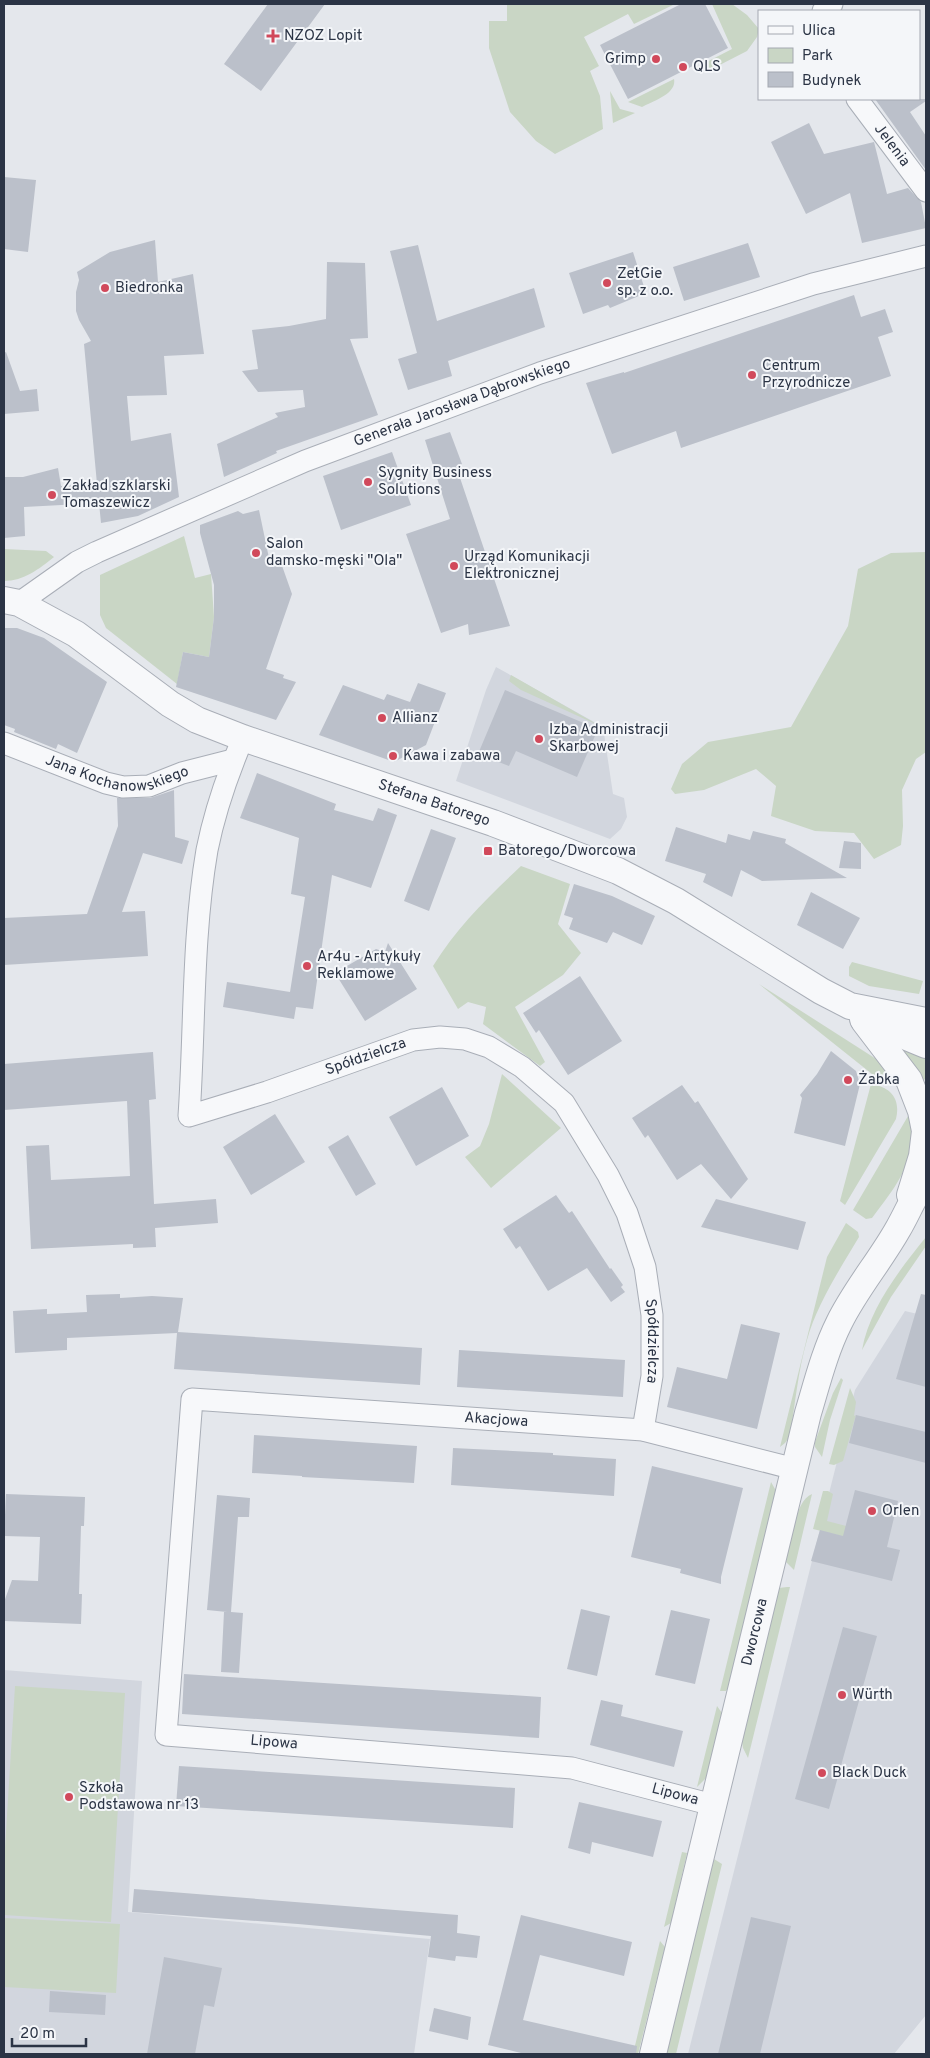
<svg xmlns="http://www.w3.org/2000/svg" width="930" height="2058" font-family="Overpass,sans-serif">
	<rect width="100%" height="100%" fill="#e4e7ec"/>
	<!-- built -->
	<path fill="#d2d6de" d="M496,667l107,60 10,67 11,4 3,19 -6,12 -11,10 -154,-58 30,-91z
		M905,1311l21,5v699l-32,39h-206l167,-664z
		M4,1670l138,11 -14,231 302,27 -16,115h-410z"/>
	<!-- green -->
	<path fill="#c9d6c5" d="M507,4h168l-41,20 -6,-10 -44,23 15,29 -9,5 10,25 3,33 -48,25 -19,-13 -26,-29 -21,-64v-27h18z
		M712,4h20l15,11 12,14 -2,8 -10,14 -41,21 -8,1 -5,-4 39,-20z
		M674,79c3,15 -21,22 -32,28l-14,-5z
		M610,91l10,18 15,4 -22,10z
		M184,536l11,42 16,-4 3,43 -5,40 -26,-5 -6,32 -71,-56 -6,-13v-40z
		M4,549l42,2 8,6c-15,12 -30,24 -50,24z
		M926,552v200l-10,7 -14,31 1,36 -2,19 -27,14 -20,-26 -39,-2 -44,-15 5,-30 -20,-17 -52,21 -29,4 -4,-5 11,-25 26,-22 83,-15 57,-101 10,-57 33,-16z
		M511,675l89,51 -79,-36 -12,-9z
		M521,866l49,18 -12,40 23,29 -18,22 -48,32 30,55 -5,4 -57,-42 3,-17 -18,-5 -10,7 -25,-43c24,-39 55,-69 88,-100z
		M852,962l71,19 -4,13 -50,-8 -20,-10v-9z
		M759,984l125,80 17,23 -29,-13z
		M882,1034l44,20v24l-4,4z
		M502,1074l59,54 -70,60 -26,-31 15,-11 9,-22z
		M871,1084c19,3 30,14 25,35l-51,86 -5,-4z
		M911,1111c8,48 -12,71 -39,107l-6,1 -13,-9z
		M846,1223l12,9 1,5c-19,32 -42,67 -52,103 -9,31 -12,64 -17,96l-5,7 -5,4 47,-190z
		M926,1237v9l-35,51 -29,53c7,-41 38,-81 64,-113z
		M841,1378l2,2 -13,40 -8,37 -7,-10v-5l18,-49z
		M850,1388l6,14 -2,14 2,-1 -13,46 -9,4 -5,-1z
		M771,1482l4,7v5l-47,194 -2,3h-6z
		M823,1491h5l5,3 -6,27 50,13 -2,10 -62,-15z
		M812,1494l-18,76 -8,-8c4,-17 9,-62 26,-68z
		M787,1587h3l-42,171 -5,-10 -1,-6 37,-154z
		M15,1686l110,7 -14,229 -107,-7v-51z
		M717,1706l5,7 -16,65 -9,9z
		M682,1852l5,1 -16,70 -7,4z
		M714,1859l8,5 -46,190h-10z
		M4,1918l116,6 -4,69 -112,-6z
		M660,1941l5,6 -27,107h-5z"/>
	<!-- building -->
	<path fill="#bbc0ca" d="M268,4h57l-64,87 -37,-27z
		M681,4h24l23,44 -100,51 -28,-54z
		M875,99h51v2l-16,11 16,24v34z
		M809,123l15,31 50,-12 13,52 21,-6 13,14 5,26 -64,15 -12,-50 -44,21 -35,-72z
		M4,177l32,3 -8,72 -24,-3z
		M155,240l3,42 35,-8 11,80 -40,2 3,39 -40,1 4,45 40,-8 8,64 -41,19 -37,7 -2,-20 -75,4 1,29 -21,2v-61h19l35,-9 3,18 36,-2 -13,-140 7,-3 -12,-21 -3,-9v-19l3,-12 -2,-8 33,-20z
		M748,243l12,34 -76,24 -11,-34z
		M418,245l19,76 97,-33 11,39 -97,34 4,15 -44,14 -10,-31 19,-6 -27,-102z
		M633,252l13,41 -36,15 -2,-3 -25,9 -14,-41z
		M327,262l38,1 3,75 -18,1 28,76 -102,36 1,2 -53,24 -7,-33 61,-27 -3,-4 30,-6 -2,-17 -45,2 -16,-21 16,-2 -6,-39 37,-4 37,-7z
		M854,295l7,22 24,-8 8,23 -15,5 13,39 -210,72 -5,-17 -64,23 -26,-71 38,-11v1z
		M6,352l14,39 17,-2 2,22 -35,3v-61z
		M450,432l12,32 -6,2 54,160 -41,9 -1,-11 -27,9 -35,-99 44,-15 -25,-79z
		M392,452l19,53 -70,25 -18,-54z
		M259,510l11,53 10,-3 12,34 -26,75 18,6 -1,3 13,4 -20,38 -100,-33 7,-35 26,5 5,-40v-32l-14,-52v-8l38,-14 5,3z
		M4,628h13l27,10 63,44 -30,71 -19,-9 -2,5 -42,-17 1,-3 -11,-4z
		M418,683l28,10 -20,52 -32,17 -75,-27 24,-50 41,15 3,-6 23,8z
		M505,690l93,39 -21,48 -61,-26 -7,15 -31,-12z
		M257,773l79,31 -2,6 39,11 5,-13 19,7 -26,73 -39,-13 -19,134 -17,-2 -2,12 -71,-12 4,-25 63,10 15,-95 -14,-3 8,-56 -59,-20z
		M174,790l1,47 14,4 -7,23 -39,-11 -21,59 23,-1 3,45 -144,9v-47l83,-4 31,-88 -1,-28h33z
		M676,827l50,16 2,-9 22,6 3,-9 33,8 -1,4 62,35 -85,3 -21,-11 -9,27 -29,-15 3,-8 -41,-13z
		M431,829l25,9 -27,73 -25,-10z
		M844,841l17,2v26l-22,-1z
		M574,884l38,12 43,20 -13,29 -29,-13 -6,11 -38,-14 4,-11 -9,-3z
		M811,892l49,26 -17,31 -46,-24z
		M388,943l29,46 -52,32 -30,-48 41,-24 9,3z
		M580,976l42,65 -54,34 -29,-45 -3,3 -13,-20z
		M831,1051l25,20 4,13 -15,62 -51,-13 8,-35 -2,-3 17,-21z
		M153,1052l3,47 -7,1 5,104 62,-5 2,24 -63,5 1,19 -23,1v-4l-102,5 -5,-103 23,-1 2,35 79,-4 -3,-75 -123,9v-46z
		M682,1085l13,18 3,-2 50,78 -17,20 -30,-35 -24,16 -29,-45 -3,3 -13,-20z
		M442,1087l27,49 -53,30 -27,-49z
		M275,1114l30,48 -54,33 -28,-48z
		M348,1135l28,49 -20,12 -28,-49z
		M556,1195l13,18 3,-2 38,58 1,-1 12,17 -2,2 4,5 -14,10 -24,-34 -39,23 -28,-45 -4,3 -13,-20z
		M716,1199l90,23 -8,28 -97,-23z
		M120,1294v4l32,-2 31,2 -5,34 244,16 -2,37 -246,-16 3,-36 -110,5v12l-52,3 -2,-42 34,-2v5l40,-2 -1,-17z
		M921,1294l5,1v92l-30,-8z
		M741,1324l39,9 -23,96 -90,-22 10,-40 50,12z
		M459,1350l166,10 -2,37 -166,-10z
		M856,1415l70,17v31l-77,-20z
		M254,1435l163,11 -3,37 -112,-6v-1l-50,-3z
		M453,1448l100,5v2l63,4 -2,37 -163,-11z
		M652,1466l91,22 -22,89v7l-41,-11 1,-4 -50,-12z
		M855,1490l43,11 -11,46 13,3 -8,31 -81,-20 9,-31 23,6z
		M6,1494l79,3 -1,29h-3l-2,68h3l-1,30 -77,-3v-19l8,-22 26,1 2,-44 -36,-1z
		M217,1495l33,3 -1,19h-11l-7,95 12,1 -4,60 -18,-1 3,-60h3l-20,-2z
		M581,1609l29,7 -13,60 -30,-7z
		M671,1610l39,9 -15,65 -40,-9z
		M843,1627l34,9 -48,173 -34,-10z
		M184,1674l357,23 -2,41 -357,-24z
		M601,1700l22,5 -2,11 62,15 -9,36 -84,-22z
		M179,1766l336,22 -2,40 -337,-22z
		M579,1802l83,19 -9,36 -61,-15 -2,12 -22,-6z
		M134,1889l324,26 -1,18 23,3 -3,22 -21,-2 -1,5 -27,-4 3,-21 -133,-12 -166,-12z
		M521,1915l111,27 -8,34 -84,-21 -17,65 114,26 -1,8h-111l-37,-9z
		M751,1917l40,9 -31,128h-42z
		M164,1957l58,11 -8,39 -10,-2 -9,49h-48z
		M50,1991l56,4 -1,20 -56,-3z
		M434,2008l37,9 -3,23 -39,-9z"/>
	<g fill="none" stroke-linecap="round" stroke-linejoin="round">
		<!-- minor casing -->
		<g stroke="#a9aeb7" stroke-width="23">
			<g id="minor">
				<path d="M823,11l9,-7"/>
				<path id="s1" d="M857,99l69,92"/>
				<path id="s2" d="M19,603l58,-41 20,-10 208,-91 235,-88 273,-89 113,-28"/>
				<path id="s3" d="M243,738c-14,33 -29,77 -36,112 -15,88 -12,178 -18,266l78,-24 146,-52 27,-3 25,2 24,8 33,20 42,36 44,72 19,38 18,54 7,48v61l-9,54"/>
				<path id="s4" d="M4,743l102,40 17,4 26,-1 33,-13 51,-13"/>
				<path id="s5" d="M713,1805l-141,-37 -406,-33 26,-336 451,31 152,39"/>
			</g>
		</g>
		<!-- tertiary casing -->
		<g stroke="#a9aeb7" stroke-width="28">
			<g id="tertiary">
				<path id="s6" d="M4,600l15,3 57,31 94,70 27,16 46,18 250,85 125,48 58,30 145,90 29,15 76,15"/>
				<path d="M863,1019l63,26"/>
				<path d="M864,1021l45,59 12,31 4,20 -3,25 -12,39"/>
				<path id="s7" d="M653,2054l155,-641c9,-30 17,-62 31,-90 16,-33 41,-62 59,-94 10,-17 16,-34 28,-50"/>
			</g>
		</g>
		<!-- minor -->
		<use href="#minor" stroke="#f7f8fa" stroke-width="21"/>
		<!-- tertiary -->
		<use href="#tertiary" stroke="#f7f8fa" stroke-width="26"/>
	</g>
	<!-- markers -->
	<g fill="#d1495b" stroke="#f4f6f9" stroke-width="2">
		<path d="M270.5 28.5h5v5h5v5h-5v5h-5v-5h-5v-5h5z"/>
		<circle cx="656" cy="59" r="5"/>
		<circle cx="683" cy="67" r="5"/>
		<circle cx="607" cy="283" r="5"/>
		<circle cx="105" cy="288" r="5"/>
		<circle cx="752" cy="375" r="5"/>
		<circle cx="368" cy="482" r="5"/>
		<circle cx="52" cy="495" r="5"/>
		<circle cx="256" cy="553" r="5"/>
		<circle cx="454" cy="566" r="5"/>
		<circle cx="382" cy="718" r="5"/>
		<circle cx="539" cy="739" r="5"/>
		<circle cx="393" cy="756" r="5"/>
		<rect x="483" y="846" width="10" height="10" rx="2.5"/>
		<circle cx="307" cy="966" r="5"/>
		<circle cx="848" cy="1080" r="5"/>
		<circle cx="872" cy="1511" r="5"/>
		<circle cx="842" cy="1695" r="5"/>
		<circle cx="822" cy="1773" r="5"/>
		<circle cx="69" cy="1797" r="5"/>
	</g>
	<g text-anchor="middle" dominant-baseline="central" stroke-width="4" stroke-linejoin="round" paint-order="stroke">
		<!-- poi labels -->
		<g font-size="15" fill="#2b3445" stroke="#f4f6f9" text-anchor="start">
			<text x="284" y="36">NZOZ Lopit</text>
			<text x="646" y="59" text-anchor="end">Grimp</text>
			<text x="693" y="67">QLS</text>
			<text x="617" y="274">ZetGie<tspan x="617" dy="17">sp. z o.o.</tspan></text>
			<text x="115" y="288">Biedronka</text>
			<text x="762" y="366">Centrum<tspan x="762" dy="17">Przyrodnicze</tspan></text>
			<text x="378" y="473">Sygnity Business<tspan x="378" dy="17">Solutions</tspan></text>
			<text x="62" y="486">Zakład szklarski<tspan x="62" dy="17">Tomaszewicz</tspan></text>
			<text x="266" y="544">Salon<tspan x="266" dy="17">damsko-męski "Ola"</tspan></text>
			<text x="464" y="557">Urząd Komunikacji<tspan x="464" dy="17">Elektronicznej</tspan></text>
			<text x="392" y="718">Allianz</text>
			<text x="549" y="730">Izba Administracji<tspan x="549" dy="17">Skarbowej</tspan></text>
			<text x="403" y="756">Kawa i zabawa</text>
			<text x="498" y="851">Batorego/Dworcowa</text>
			<text x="317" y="957">Ar4u - Artykuły<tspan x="317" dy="17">Reklamowe</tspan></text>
			<text x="858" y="1080">Żabka</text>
			<text x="882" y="1511">Orlen</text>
			<text x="852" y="1695">Würth</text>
			<text x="832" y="1773">Black Duck</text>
			<text x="79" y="1788">Szkoła<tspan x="79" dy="17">Podstawowa nr 13</tspan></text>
		</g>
		<!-- street labels -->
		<g font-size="15" fill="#2b3445" stroke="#f4f6f9">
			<text stroke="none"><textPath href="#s1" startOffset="58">Jelenia</textPath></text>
			<text stroke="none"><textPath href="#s2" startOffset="488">Generała Jarosława Dąbrowskiego</textPath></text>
			<text stroke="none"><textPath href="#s4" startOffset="120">Jana Kochanowskiego</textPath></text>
			<text stroke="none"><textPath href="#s6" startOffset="480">Stefana Batorego</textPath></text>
			<text stroke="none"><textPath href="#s3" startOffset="571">Spółdzielcza</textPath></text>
			<text stroke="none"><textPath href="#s3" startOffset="1051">Spółdzielcza</textPath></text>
			<text stroke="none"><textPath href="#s5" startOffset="1195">Akacjowa</textPath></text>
			<text stroke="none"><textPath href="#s7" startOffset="434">Dworcowa</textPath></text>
			<text transform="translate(274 1743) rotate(5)">Lipowa</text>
			<text transform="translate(675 1795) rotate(15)">Lipowa</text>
		</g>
	</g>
	<!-- border -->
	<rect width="930" height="2058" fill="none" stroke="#2b3445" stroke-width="10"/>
	<!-- legend -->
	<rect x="758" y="10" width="162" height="90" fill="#f4f6f9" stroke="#a4a8b1"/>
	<rect x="768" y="26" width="25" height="8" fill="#f7f8fa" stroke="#a4a8b1"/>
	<text x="802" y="35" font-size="15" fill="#2b3445">Ulica</text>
	<rect x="768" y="48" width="25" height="15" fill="#c9d6c5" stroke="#a4a8b1"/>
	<text x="802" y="60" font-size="15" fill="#2b3445">Park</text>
	<rect x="768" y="72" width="25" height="15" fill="#bbc0ca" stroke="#a4a8b1"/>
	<text x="802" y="85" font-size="15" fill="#2b3445">Budynek</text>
	<!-- scale -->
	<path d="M12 2038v8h74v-8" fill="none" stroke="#2b3445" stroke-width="2.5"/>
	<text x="20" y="2038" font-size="15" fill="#2b3445" stroke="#f4f6f9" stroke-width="4" paint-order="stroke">20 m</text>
</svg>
